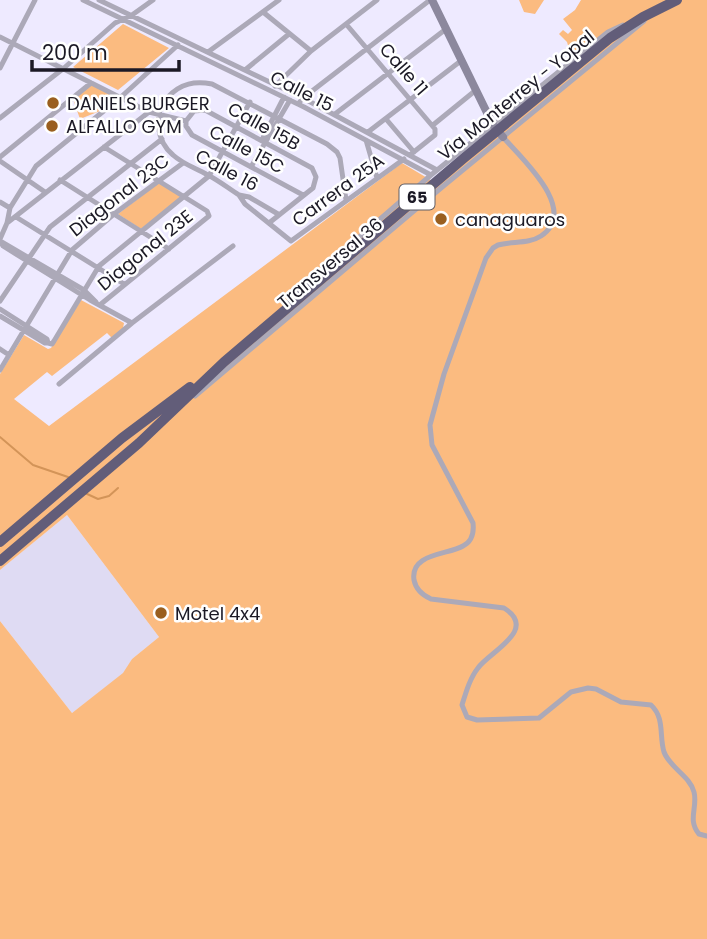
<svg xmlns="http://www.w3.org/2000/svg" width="707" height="939" font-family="Poppins,sans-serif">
	<rect width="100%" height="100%" fill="#eeeaff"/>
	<!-- built -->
	<path fill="#dfdbf3" d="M67,515l92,122 -27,22 -8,14 -52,40 -72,-92v-51z"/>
	<!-- green -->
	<path fill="#fbbb80" d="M519,0h25l-9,14 -11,-2z
		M581,0h126v939h-707v-318l72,92 51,-40 9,-14 27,-22 -92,-122 -67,55v-196l24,-39 24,14 3,-1 30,-48 43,23 -1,5 -11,10 -5,-5 -55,43 -5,-4 -33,27 35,27 353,-263 32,19 143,-119 -9,-9 2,-2 -3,-10 -8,-8 4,-4 5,4 4,-4 -9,-11 12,-9z
		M123,24l46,24 -51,42 -45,-23z
		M91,84l27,13 -18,14 -20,8 -7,-20z
		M160,182l22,15 -41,32 -23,-15z"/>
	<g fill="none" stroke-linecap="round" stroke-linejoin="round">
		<!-- stream -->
		<path stroke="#d39458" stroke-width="2" d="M0,437l33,28 35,12
			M85,493l13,6 11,-3 9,-8"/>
		<!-- street -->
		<path stroke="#aca9b8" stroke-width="5" d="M83,0l221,107 127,68
			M99,0l204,98 134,72
			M263,12l48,39
			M346,24l89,105v6l-25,20
			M0,37l149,75 37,9
			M208,52l71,-52
			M0,68l35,-68
			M245,70l44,-36
			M275,86l36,-35 66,-51
			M298,104l5,-6 127,-98
			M335,114l111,-85
			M0,118l64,-50 51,-45 17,-8 21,-15
			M386,119l28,33
			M186,121l8,-10 11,-1 107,58 4,9 -3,11 -44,35
			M186,121v5l6,9 111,60
			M433,125l43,-35
			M368,132l94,-72
			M503,137c18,21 77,73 38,99 -12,8 -29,5 -43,9l-5,3 -7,10 -42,116 -14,51 2,20 41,78c1,9 0,18 -10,23 -15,9 -53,7 -49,34 2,10 8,15 17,19l73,9c35,22 -15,44 -26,60 -8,10 -12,24 -16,37l5,12 10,3 62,-2 32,-26 17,-4 8,1 25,13 30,3c14,13 8,31 13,47 6,16 26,24 30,40 4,15 -7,28 5,42l8,2
			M366,140l11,38
			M264,142l-1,-4 21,-41
			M0,157l91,-74
			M0,161l45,31
			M251,167l39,-67
			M60,180l109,69
			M239,195l6,9 46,37 113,-82
			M0,202l10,6
			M278,214l-29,-17 -10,-2c-11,-7 -21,-15 -33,-21 -11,-6 -23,-10 -33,-19 -16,-13 -21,-42 -5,-58 13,-14 27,-16 44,-13l115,60 10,8 3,6 6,42
			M16,217l108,67
			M7,223l142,-111
			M0,239l7,-16 3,-15 26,-42 85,-69 57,-52
			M0,241l3,5 87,54 42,23
			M0,241l84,49 12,12
			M0,301l50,-74 112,-88
			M289,301l23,-23 119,-103 177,-143 15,-7
			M101,304l108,-88 -2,-5 -103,-64
			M0,309l47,30 1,4
			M0,316l45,27h3
			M48,343l4,1 2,-3 45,-75 110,-90 41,-74
			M0,349l9,6
			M0,370l72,-120 42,-36 69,-51
			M59,384l73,-61 101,-77
			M195,396l246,-208 203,-167"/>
		<!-- secondary -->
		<path stroke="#8c889d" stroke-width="8" d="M432,0l61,125 10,12"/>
		<!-- highway -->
		<path stroke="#625d79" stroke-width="10" d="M0,542l122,-104 68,-51
			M0,561l139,-118 85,-81 240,-204 146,-120 33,-21 34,-17"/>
	</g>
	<!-- markers -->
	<g fill="#9a5f1f" stroke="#fff" stroke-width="2.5">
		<circle cx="53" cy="103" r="7"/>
		<circle cx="52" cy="126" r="7"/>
		<circle cx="441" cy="219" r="7"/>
		<circle cx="161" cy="613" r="7"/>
	</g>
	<g text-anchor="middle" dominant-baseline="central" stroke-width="5" stroke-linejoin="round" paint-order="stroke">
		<!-- shield labels -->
		<rect fill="#fff" stroke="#5f5e66" stroke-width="2" x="399.5" y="184.5" width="35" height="25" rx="5"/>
		<g font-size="16" font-weight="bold" fill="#1b1925">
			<text x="417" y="197">65</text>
		</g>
		<!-- street labels -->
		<g font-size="18" fill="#1b1925" stroke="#fff">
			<text transform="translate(404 69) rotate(49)">Calle 11</text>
			<text transform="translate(302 91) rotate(27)">Calle 15</text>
			<text transform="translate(516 95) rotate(-39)">Vía Monterrey - Yopal</text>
			<text transform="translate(264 126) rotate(29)">Calle 15B</text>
			<text transform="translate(247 149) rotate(28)">Calle 15C</text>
			<text transform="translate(227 170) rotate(28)">Calle 16</text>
			<text transform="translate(338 190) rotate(-36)">Carrera 25A</text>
			<text transform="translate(119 195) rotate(-38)">Diagonal 23C</text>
			<text transform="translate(145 250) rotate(-39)">Diagonal 23E</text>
			<text transform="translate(330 263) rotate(-40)">Transversal 36</text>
		</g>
		<!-- poi labels -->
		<g font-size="18" fill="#1b1925" stroke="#fff" text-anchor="start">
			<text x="67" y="103">DANIELS BURGER</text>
			<text x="66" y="126">ALFALLO GYM</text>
			<text x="455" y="219">canaguaros</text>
			<text x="175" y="613">Motel 4x4</text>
		</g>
	</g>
	<!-- scale -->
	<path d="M32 60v10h147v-10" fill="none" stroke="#1b1925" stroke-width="3.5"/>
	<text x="42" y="60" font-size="21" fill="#1b1925" stroke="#ffffff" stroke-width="5" paint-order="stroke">200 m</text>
</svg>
